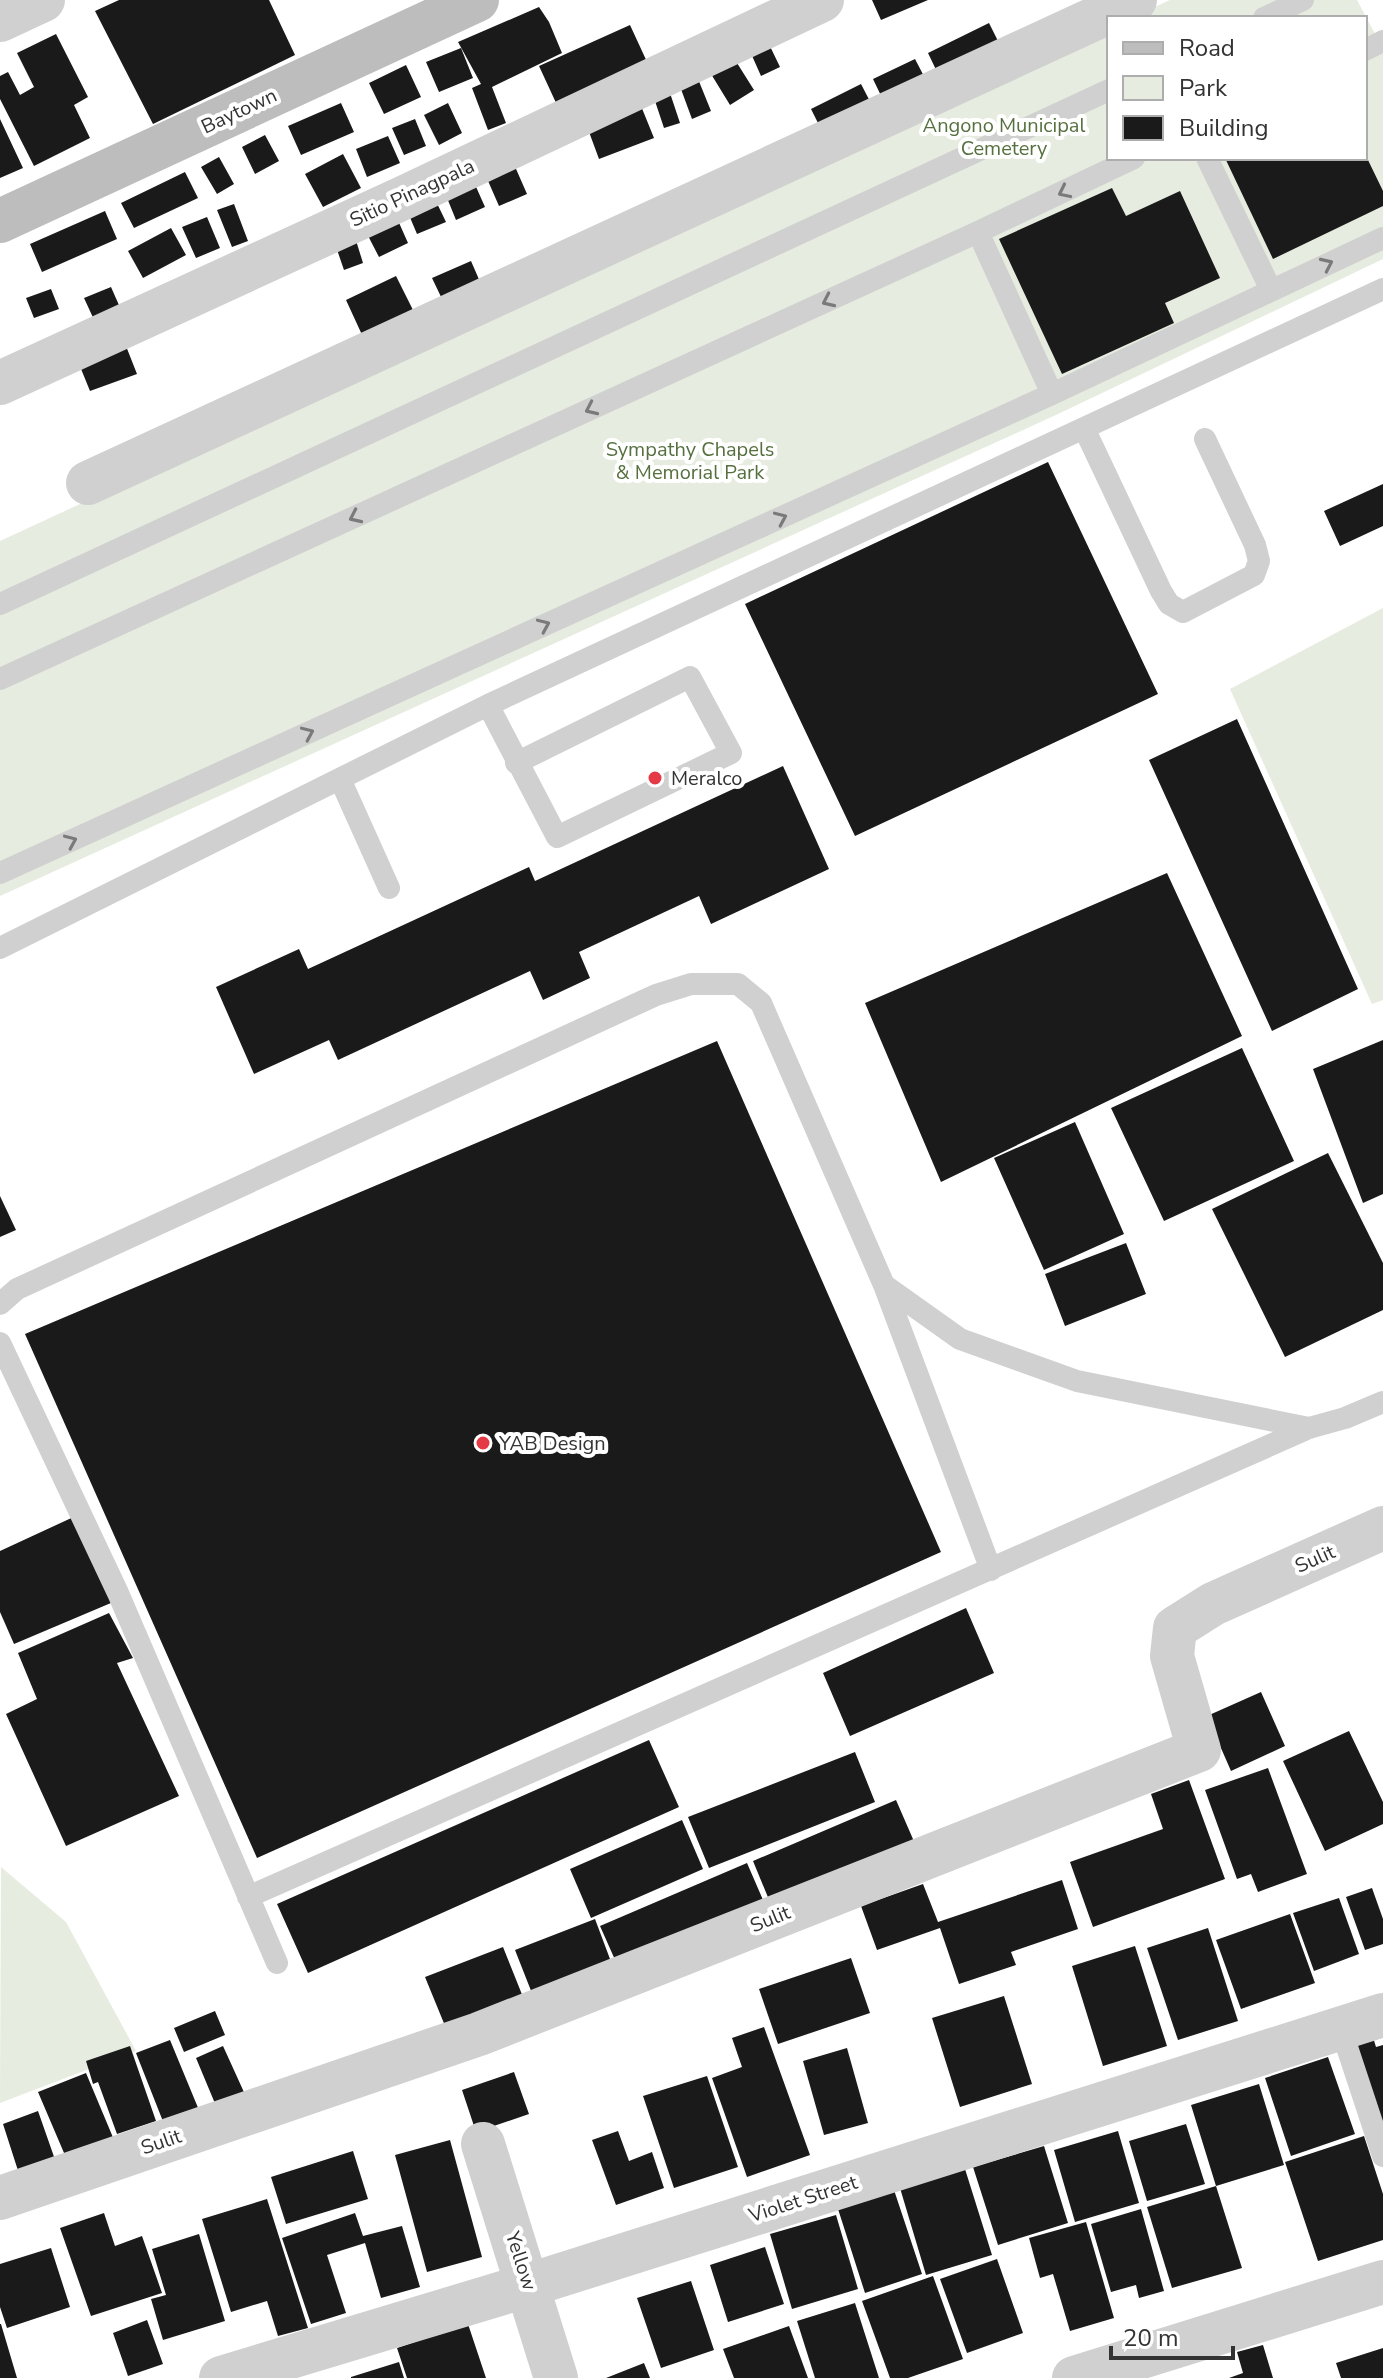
<svg xmlns="http://www.w3.org/2000/svg" width="1383" height="2378" font-family="'Nunito Sans',sans-serif">
	<rect width="100%" height="100%" fill="#fff"/>
	<!-- green -->
	<path fill="#e6ecdf" d="M1170,0h187l26,49v210l-325,155 -1058,482v-355l1109,-513v130h256v-140h-234z
		M1383,608v392l-11,4 -142,-315z
		M1,1867l65,55 70,129 -136,52z"/>
	<!-- building -->
	<path fill="#1a1a1a" d="M119,0h150l26,55 -142,69 -58,-113z
		M872,0h56l-47,20z
		M539,7l10,15 13,31 -70,34 14,36 -18,7 -16,-42 9,-4 -23,-42z
		M989,23l11,22 -61,31 -11,-23z
		M630,25l18,39 -91,41 -18,-39z
		M56,34l32,63 -14,8 16,33 -56,28 -34,-67v-23l8,-4 12,23 14,-8 -17,-34z
		M767,40l13,27 -19,9 -12,-27z
		M461,48l12,30 -34,14 -13,-30z
		M732,55l22,35 -24,15 -22,-36z
		M915,59l13,25 -43,20 -12,-25z
		M406,65l15,32 -37,17 -15,-31z
		M696,74l15,37 -19,8 -14,-38z
		M861,84l14,27 -50,26 -14,-28z
		M668,87l12,36 -16,5 -12,-36z
		M639,101l15,37 -55,21 -14,-38z
		M341,103l13,29 -53,23 -13,-29z
		M448,103l14,30 -23,12 -15,-30z
		M0,119l23,49 -23,10z
		M415,119l11,27 -22,9 -12,-27z
		M265,135l14,26 -24,13 -13,-27z
		M388,136l12,27 -33,14 -11,-28z
		M343,154l18,34 -38,19 -18,-33z
		M219,157l15,27 -17,10 -16,-27z
		M1225,158h142l16,33v15l-110,53z
		M513,162l14,32 -28,12 -14,-32z
		M185,172l13,26 -64,30 -13,-25z
		M473,180l12,27 -29,13 -11,-27z
		M1112,188l14,28 54,-25 40,87 -55,25 9,20 -112,51 -63,-135z
		M433,195l13,27 -29,12 -11,-26z
		M234,204l14,37 -16,6 -15,-37z
		M105,211l12,28 -75,33 -12,-28z
		M396,216l12,27 -29,14 -14,-27z
		M207,217l13,31 -24,10 -14,-31z
		M171,228l15,27 -43,23 -15,-27z
		M354,234l9,29 -19,7 -10,-29z
		M471,261l10,23 -38,17 -11,-23z
		M396,276l19,38 -52,23 -17,-37z
		M111,287l11,25 -26,12 -12,-26z
		M51,289l8,20 -25,9 -8,-20z
		M124,341l13,33 -47,17 -13,-32z
		M1048,462l110,232 -303,142 -110,-232z
		M1383,484v42l-43,20 -16,-35z
		M1237,719l121,270 -86,42 -123,-271z
		M783,766l46,103 -118,55 -12,-28 -120,56 11,26 -47,22 -13,-29 -192,89 -9,-20 -75,34 -38,-87 83,-38 9,20 221,-102 6,14z
		M1167,873l75,163 -301,146 -76,-179z
		M1383,1040v154l-20,9 -50,-134z
		M717,1041l224,511 -684,306 -232,-524z
		M1242,1048l52,113 -130,60 -53,-113z
		M1075,1122l49,112 -80,36 -50,-112z
		M1328,1153l55,110v47l-98,47 -73,-148z
		M0,1196l16,34 -16,7z
		M1126,1243l20,51 -81,32 -20,-52z
		M80,1514l38,86 -104,44 -14,-32v-61z
		M966,1608l28,65 -144,63 -27,-63z
		M109,1613l24,45 -16,5 62,133 -113,50 -60,-132 31,-15 -19,-46z
		M1261,1692l24,54 -54,25 -24,-55z
		M1349,1731l34,71v22l-58,27 -42,-90z
		M649,1740l30,67 -371,166 -31,-69z
		M855,1752l20,50 -166,66 -21,-51z
		M1268,1768l39,106 -49,18 -7,-18 -14,5 -32,-89z
		M1189,1780l36,99 -132,48 -23,-65 93,-33 -12,-35z
		M896,1800l20,46 -144,61 -19,-46z
		M682,1820l21,49 -112,49 -21,-49z
		M747,1863l19,44 -146,64 -20,-45z
		M1062,1880l16,49 -67,23 5,13 -57,19 -19,-56 -63,22 -16,-44 62,-22 15,38z
		M1372,1888l11,31v25l-18,6 -19,-53z
		M1339,1898l20,56 -45,17 -21,-58z
		M1290,1914l25,69 -74,26 -25,-69z
		M595,1919l21,56 -79,31 -22,-56z
		M1208,1928l30,93 -60,19 -31,-92z
		M1135,1946l32,100 -64,20 -31,-100z
		M503,1947l24,60 -77,31 -25,-61z
		M851,1958l19,55 -92,31 -19,-55z
		M1004,1996l28,88 -72,23 -28,-89z
		M215,2011l10,24 -41,17 -10,-24z
		M764,2027l46,128 -63,22 -35,-99 30,-11 -10,-29z
		M1372,2034l4,13 7,-2v93l-32,-98z
		M170,2040l31,75 -35,14 -30,-76z
		M130,2046l26,75 -39,13 -19,-52 -5,2 -7,-23z
		M223,2046l25,55 -29,12 -23,-55z
		M847,2048l21,75 -44,12 -21,-74z
		M1328,2057l27,77 -64,22 -26,-78z
		M514,2072l15,42 -53,18 -14,-42z
		M86,2073l31,74 -47,20 -32,-75z
		M707,2076l31,91 -64,21 -31,-92z
		M1259,2084l25,81 -68,21 26,82 -70,20 -25,-81 69,-21 -25,-81z
		M38,2111l21,60 -37,12 -19,-59z
		M1186,2124l19,60 -58,17 -18,-60z
		M618,2131l11,30 23,-9 12,36 -48,17 -24,-65z
		M1118,2131l21,72 -64,19 -21,-72z
		M1364,2136l19,58v46l-65,21 -33,-99z
		M450,2140l32,117 -55,15 -32,-117z
		M1044,2146l24,77 -70,22 -25,-78z
		M353,2151l15,48 -82,25 -15,-47z
		M965,2169l27,86 -66,20 -26,-87z
		M894,2190l28,84 -57,19 -27,-84z
		M267,2199l41,129 -30,8 -11,-35 -36,11 -29,-93z
		M1141,2209l23,82 -25,7 -3,-13 -25,7 -20,-68z
		M104,2213l11,33 27,-10 20,57 -71,23 -31,-88z
		M355,2213l8,23 39,-10 18,61 -39,11 -16,-55 -38,12 19,58 -35,11 -29,-86z
		M836,2215l22,74 -66,20 -22,-75z
		M1086,2222l28,96 -44,13 -17,-57 -13,4 -11,-40z
		M199,2234l26,87 -62,19 -12,-41 15,-4 -14,-46z
		M765,2247l19,57 -56,18 -18,-57z
		M51,2248l19,59 -63,21 -7,-21v-43z
		M997,2259l26,74 -56,20 -27,-74z
		M933,2276l30,83 -55,19h-18l-28,-77z
		M691,2281l23,69 -53,18 -24,-70z
		M855,2303l24,75h-64l-18,-57z
		M147,2320l16,44 -35,12 -15,-43z
		M0,2324h1l16,54h-17z
		M468,2324l18,54h-79l-10,-30z
		M789,2326l19,52h-74l-11,-29z
		M1263,2345l10,33h-44l14,-5 -6,-21z
		M1383,2348v30h-42l-5,-15z
		M399,2362l5,16h-53v-1z
		M644,2363l6,15h-44z"/>
	<g fill="none" stroke-linecap="round" stroke-linejoin="round">
		<!-- lane -->
		<path stroke="#d0d0d0" stroke-width="22" d="M1264,18l39,-18
			M1365,50l18,-9
			M1207,158l64,132
			M978,232l74,162
			M1084,428l77,163 8,13 14,8 71,-37 5,-14 -4,-16 -50,-106
			M0,604l1109,-514
			M0,679l978,-447 156,-74
			M488,705l69,132 174,-84 -41,-76 -174,86
			M340,779l49,109
			M0,873l1052,-479 331,-156
			M0,948l488,-243 895,-416
			M884,1285l107,285
			M0,1304l17,-15 639,-294 35,-11h47l23,19 123,282 76,54 117,42 232,47
			M0,1343l118,250 159,370
			M248,1897l1061,-469 36,-10 38,-16
			M1341,2029l42,127"/>
		<!-- street -->
		<path stroke="#d0d0d0" stroke-width="44" d="M0,20l43,-20
			M0,383l403,-185 419,-198
			M88,483l1047,-483
			M483,2144l73,234
			M0,2198l479,-164 720,-284 -27,-94 3,-28 38,-24 170,-76
			M221,2378l308,-93 854,-270
			M1074,2378l309,-96"/>
		<!-- secondary -->
		<path stroke="#bdbdbd" stroke-width="44" d="M0,221l477,-221"/>
	</g>
	<!-- one-way arrows -->
	<defs><path id="oneway-chevron" d="M-2-3.5L2.5 0L-2 3.5" fill="none" stroke-width="1.6" stroke-linecap="round" stroke-linejoin="round" transform="scale(2)"/></defs>
	<g stroke="#7a7a7a">
		<use href="#oneway-chevron" transform="translate(1064 192) rotate(154)"/>
		<use href="#oneway-chevron" transform="translate(1327 264) rotate(-25)"/>
		<use href="#oneway-chevron" transform="translate(828 301) rotate(155)"/>
		<use href="#oneway-chevron" transform="translate(591 409) rotate(155)"/>
		<use href="#oneway-chevron" transform="translate(355 517) rotate(155)"/>
		<use href="#oneway-chevron" transform="translate(781 518) rotate(-24)"/>
		<use href="#oneway-chevron" transform="translate(544 625) rotate(-24)"/>
		<use href="#oneway-chevron" transform="translate(308 733) rotate(-24)"/>
		<use href="#oneway-chevron" transform="translate(71 841) rotate(-24)"/>
	</g>
	<!-- markers -->
	<g fill="#e63946" stroke="#fff" stroke-width="3">
		<circle cx="655" cy="778" r="8"/>
		<circle cx="483" cy="1443" r="8"/>
	</g>
	<g text-anchor="middle" dominant-baseline="central" stroke-width="8" stroke-linejoin="round" paint-order="stroke">
		<!-- street labels -->
		<g font-size="20" fill="#333" stroke="#fff">
			<text transform="translate(239 111) rotate(-25)">Baytown</text>
			<text transform="translate(412 193) rotate(-25)">Sitio Pinagpala</text>
			<text transform="translate(1315 1559) rotate(-24)">Sulit</text>
			<text transform="translate(770 1919) rotate(-22)">Sulit</text>
			<text transform="translate(161 2142) rotate(-19)">Sulit</text>
			<text transform="translate(803 2199) rotate(-18)">Violet Street</text>
			<text transform="translate(521 2261) rotate(72)">Yellow</text>
		</g>
		<!-- park labels -->
		<g font-size="20" fill="#56703f" stroke="#fff">
			<text x="1004" y="125">Angono Municipal<tspan x="1004" dy="23">Cemetery</tspan></text>
			<text x="690" y="449">Sympathy Chapels<tspan x="690" dy="23">&amp; Memorial Park</tspan></text>
		</g>
		<!-- poi labels -->
		<g font-size="20" fill="#333" stroke="#fff" text-anchor="start">
			<text x="671" y="778">Meralco</text>
			<text x="499" y="1443">YAB Design</text>
		</g>
	</g>
	<!-- legend -->
	<rect x="1107" y="16" width="260" height="144" fill="#ffffff" stroke="#adadad" stroke-width="2"/>
	<rect x="1123" y="42" width="40" height="12" fill="#bdbdbd" stroke="#adadad" stroke-width="2"/>
	<text x="1179" y="56" font-size="24" fill="#333333">Road</text>
	<rect x="1123" y="76" width="40" height="24" fill="#e6ecdf" stroke="#adadad" stroke-width="2"/>
	<text x="1179" y="96" font-size="24" fill="#333333">Park</text>
	<rect x="1123" y="116" width="40" height="24" fill="#1a1a1a" stroke="#adadad" stroke-width="2"/>
	<text x="1179" y="136" font-size="24" fill="#333333">Building</text>
	<!-- scale -->
	<path d="M1111 2346v12h122v-12" fill="none" stroke="#333333" stroke-width="4"/>
	<text x="1123" y="2346" font-size="24" fill="#333333" stroke="#ffffff" stroke-width="6" paint-order="stroke">20 m</text>
</svg>
